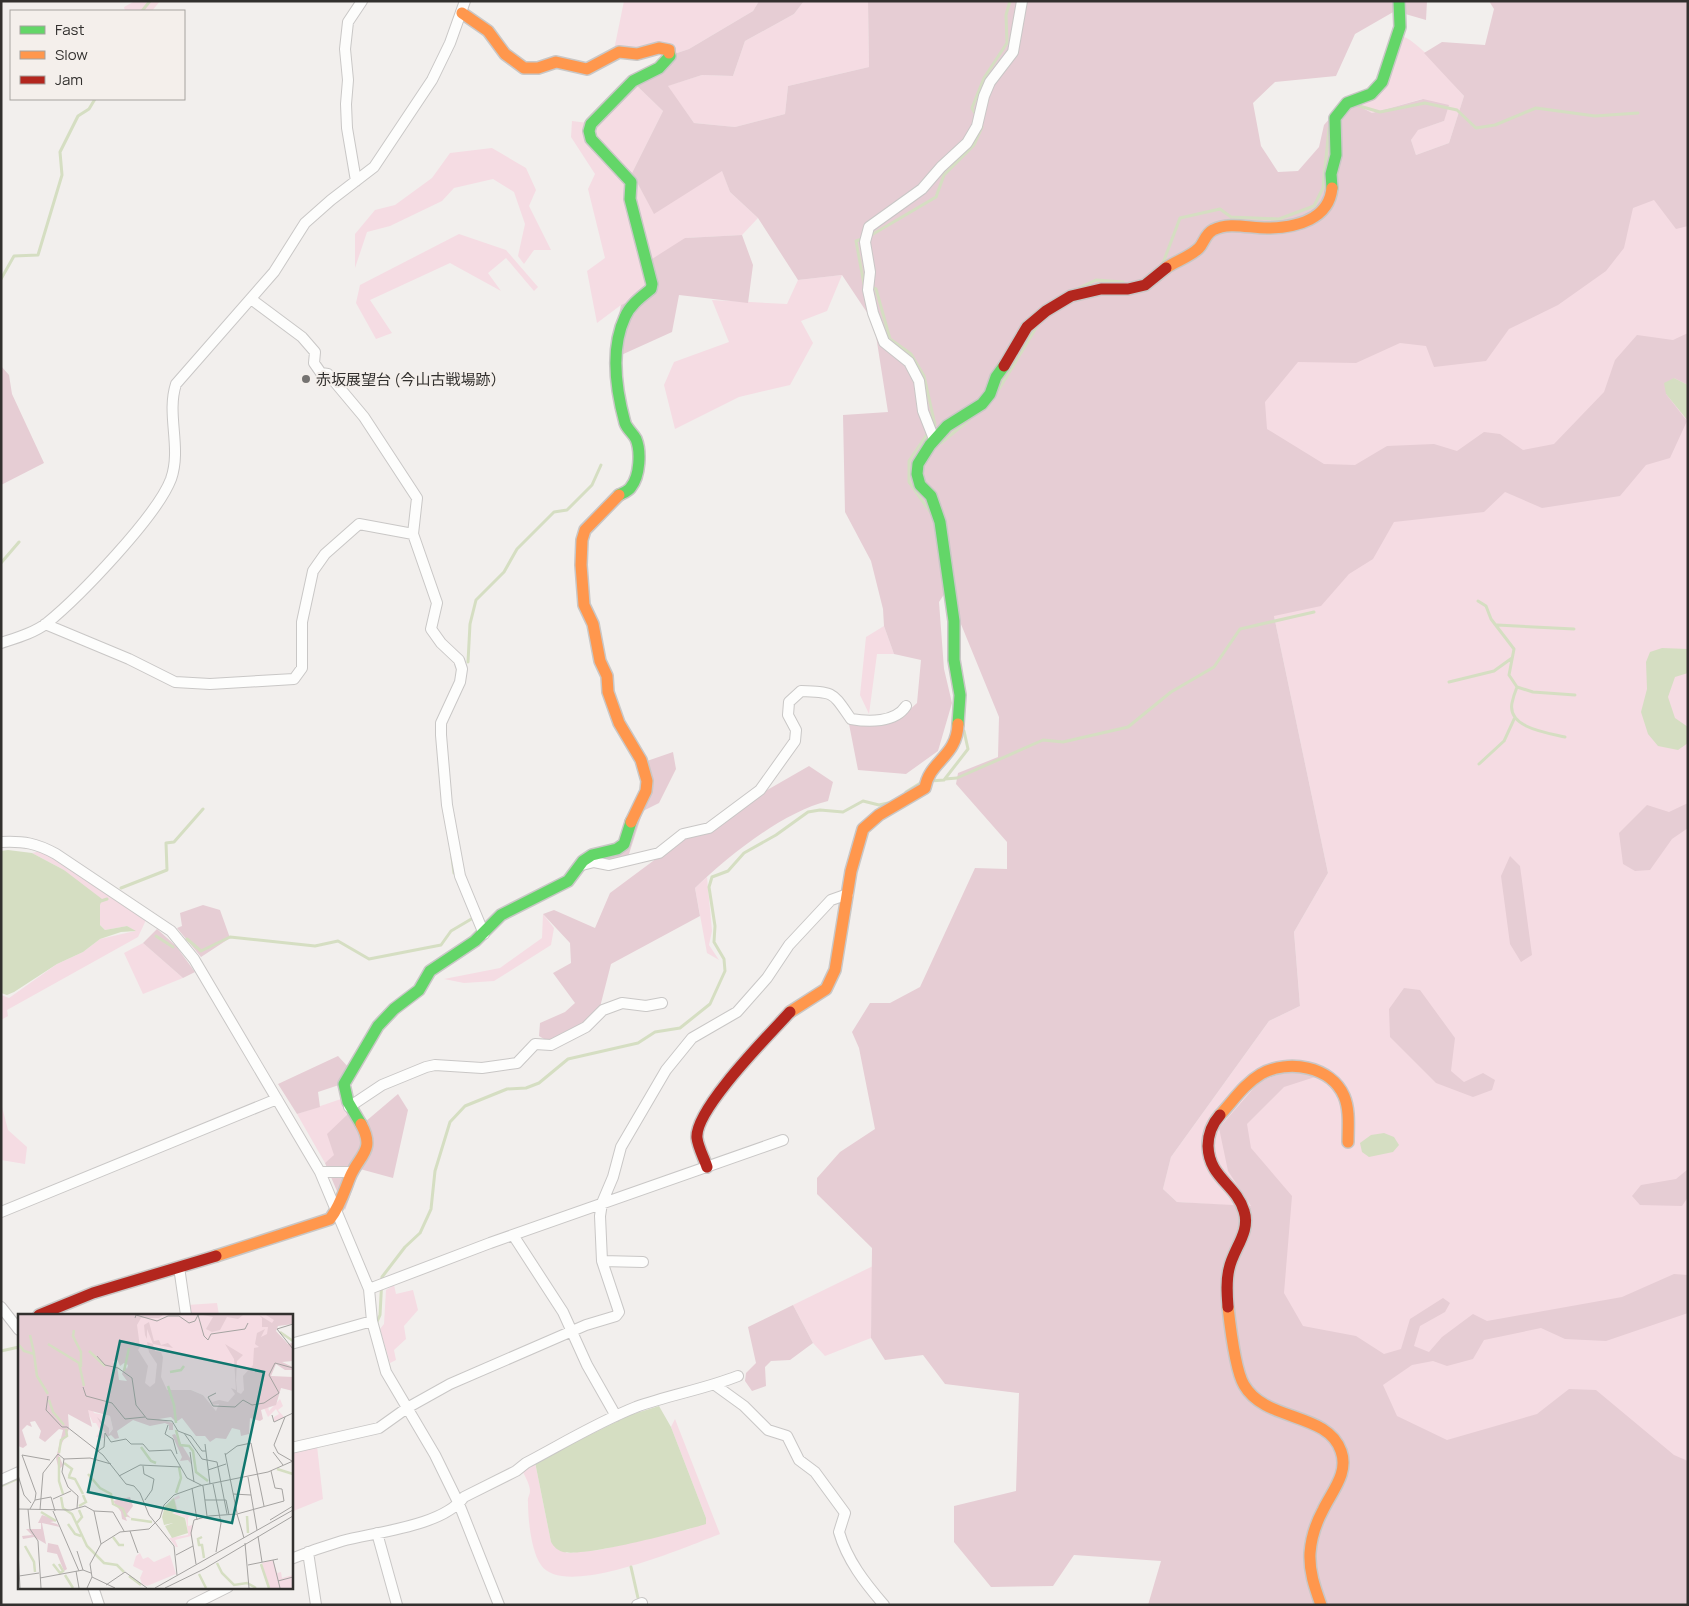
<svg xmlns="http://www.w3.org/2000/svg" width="1689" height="1606" font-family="Manrope,'Noto Sans JP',sans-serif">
	<rect width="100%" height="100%" fill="#f2efed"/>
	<!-- green -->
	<path fill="#f5dce3" d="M135,1h25l-8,10h-27l-1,-4z
		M624,1h135l-6,10 -64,38 -15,5 -60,-4z
		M804,1h64l1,66 -81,19 -3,28 -50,13 -41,-4 -27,-37 35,-11 31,1 12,-35 49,-27z
		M1397,34c22,5 51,45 67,62l-15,47 -33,12 -5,-15 6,-10 27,-9 -22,-22 -50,14 -26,-14 30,-12z
		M634,83l29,28 -31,62 22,40 68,-43 8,22 28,26 -16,17 -57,3 -30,51 -34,16 -24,18 -10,-52 18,-13 -17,-69 7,-15 -24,-37 1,-16 16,2z
		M492,148l34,20 10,22 -7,16 22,44h-17l-10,14 -6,-8 7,-32 -11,-32 -21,-13 -39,9 -12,13 -52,25 -23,6 -12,36v-34l20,-24 20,-5 37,-27 18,-25z
		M1609,192l79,9v1297l-222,-46 -72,-28 -106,-89 -14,-50 9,-76 -106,-7 -14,-13 8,-32 98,-136 31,-15 -6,-74 34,-59 -54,-257 -62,-150 47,-89z
		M459,234l47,16 32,37 -4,4 -28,-33 -18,15 13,18 -51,-28 -80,37 22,33 -16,6 -20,-36 4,-18z
		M842,275l-15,36 -26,10 12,22 -23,42 -51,12 -64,32 -11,-44 10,-23 55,-20 -17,-42 75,4 11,-24z
		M884,626l10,28h-17l-8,60 -9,-19 6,-58z
		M41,851l105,69 -8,17 -131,73 1,6 -7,4v-25l8,3 48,-34 26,-12 17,-13 35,-8 -8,-5 -22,4 -5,-5v-20l-36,-35 -32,-17z
		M707,877l5,54 -3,14 10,15 -12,-7 -12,-65z
		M543,914l11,14 -3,17 -57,36 -30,2 -20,-4 56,-11 42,-30z
		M143,943l40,35 -40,16 -19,-41z
		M341,1099l8,14 -15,43 -9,7 -28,-49z
		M1,1103l7,27 19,17 -2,17 -24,-4z
		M873,1266l-2,72 -46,18 -12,-13 -20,-38z
		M394,1285l2,9 17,-4 5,20 -14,16 2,13 -12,11 2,10 -6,3 -10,-34 4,-5 2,-34z
		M217,1303l2,12h-30l-2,-10z
		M675,1419l45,115c-32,12 -156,66 -179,31 -10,-14 -13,-46 -13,-63 -1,-4 2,-7 2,-11 0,-6 -5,-15 -8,-21l13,-8 16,80 16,11 32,-3 91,-21 16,-11 -35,-91z
		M317,1446l6,53 -32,13v-22h2l-2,-36z"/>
	<!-- forest -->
	<path fill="#e6cdd4" d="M759,1h45l-10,13 -49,27 -12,35 -31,-1 -34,11 26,37 41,4 50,-13 3,-28 81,-19 -1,-66h559l-1,19 -31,-9 -40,23 -19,42 -61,6 -22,21 8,43 17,26 20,-1 21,-24 5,-22 22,-26 26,14 51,-14 26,6 -5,16 -26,9 -7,10 5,15 33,-12 15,-47 -40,-43 18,-11 43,3 9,-36 -5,-8h199v225l-12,3 -22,-29 -21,8 -9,40 -18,23 -48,34 -49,24 -23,32 -52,6 -8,-21 -26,-3 -44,20 -58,-1 -33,40 2,27 57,35 31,1 32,-19 47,-2 23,7 27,-19 16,2 23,16 31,-6 50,-52 11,-32 22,-25 36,5 15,-7v52l-14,-7 -8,16 21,27 -17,37 -24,7 -26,31 -78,12 -37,-16 -21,20 -90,10 -21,37 -24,15 -28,32 -47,10 54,257 -34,59 6,74 -31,15 -98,136 -8,32 14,13 74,4 -23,-35 -9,-43 41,-47 32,-11 23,7 -31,10 -37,37 4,24 41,48 -8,97 19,33 53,10 28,18 17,-5 9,-30 33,-21 7,5 -5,9 -25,14 -6,20 15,6 13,-15 31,-23 14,7 135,-24 52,-23 14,1v38l-82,28 -41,-2 -24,-11 -57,12 -11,19 -26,7 -14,-5 -21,4 -29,20 14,31 50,24 90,-26 32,-25 27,1 78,65 14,6v144h-540l13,-44 -87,-6 -21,31 -62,1 -37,-45v-36l62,-15 3,-98 -74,-9 -22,-29 -38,5 -14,-22 1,-90 -55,-54v-16l23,-26 35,-23 -16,-81 -7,-16 18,-29h20l30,-16 55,-119 32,1v-27l-51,-58 2,-11 40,-16 1,-40 -52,-127 -8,12 5,67 8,34 -14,48 -32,23 -48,-4 -9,-46c26,2 50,-3 68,-21l4,-43 -27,-6 -10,-28 -1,-17 -12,-48 -26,-49 -2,-97 45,-3 -14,-89 -32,-48 -44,5 -40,-62 -28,-26 -8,-21 -68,43 -22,-41 31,-62 -29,-28 40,-29 15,-5 64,-38z
		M742,235l11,30 -5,38 -69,-8 -7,37 -53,24 -6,-15 8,-36 34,-16 -3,-30 33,-21z
		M1,366l8,9 3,19 32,69 -43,22z
		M673,752l3,17 -17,34 -16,8 -15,46 -19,5 -14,-3 24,-13 24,-62 4,-23z
		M809,766l24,16 -5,19c-45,11 -100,55 -133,87l5,28 -89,48 -12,47 -15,13 -35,18 -10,-6 1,-13 25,-11 10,-9 -22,-30 18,-10 -1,-20 -27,-29 11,-4 41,18 15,-35 74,-55z
		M1688,803v25l-16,11 -22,31 -15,1 -12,-7 -4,-31 28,-28 22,7z
		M1510,856l10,10 12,89 -11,7 -11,-18 -9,-68z
		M203,905l17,5 10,28 -29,19 -24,-29 5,-2 -2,-13z
		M157,929l19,17 19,26 -12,6 -40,-35z
		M1404,988l16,2 35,48 -4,33 13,11 19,-9 12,7 -3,10 -19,7 -37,-14 -46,-46 -1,-28z
		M338,1056l12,13 -11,16 -21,7 2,15 -23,7 -19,-30z
		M398,1094l10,16 -15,68 -33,-9 -15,41 -20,-47 9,-8 -7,-21 22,-21 16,9z
		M1688,1169v28l-6,9 -42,-1 -8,-9 9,-11 35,-6z
		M793,1305l20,38 -23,17 -19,1 -6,6 1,19 -14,5 -7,-10 1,-8 10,-10 -8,-36z"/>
	<!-- water -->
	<path fill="#d5dec2" d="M1674,378l14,7v36l-22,-27 -2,-11z
		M1662,648l26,1v24l-13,4 -7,20 7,21 13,9v16l-10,7 -20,-4 -10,-12 -7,-22 6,-23 -1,-27 4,-10z
		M8,850l24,3 32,17 38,29 -2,6v20l5,5 22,-4 9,5 -15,1 -21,7 -17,13 -26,12 -43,28 -7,3 -6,-2v-142z
		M1384,1133l10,4 5,8 -6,7 -24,5 -7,-5 -2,-9 11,-8z
		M659,1406l12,21 35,91v6c-26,8 -120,33 -143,28 -6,-2 -9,-5 -12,-10l-16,-80 95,-47z"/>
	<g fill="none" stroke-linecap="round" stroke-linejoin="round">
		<!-- stream -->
		<path stroke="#d5dec2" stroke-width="3" d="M142,11l8,-10
			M1356,105l24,7 45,-9 32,7 19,18 19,-3 41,-17 59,8 43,-3
			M976,115l-4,-7 12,-30 23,-35 -1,-28 4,-14
			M868,237l68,-40 8,-22 30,-30 8,-18 -2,-4
			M862,239l-6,2 8,43 12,5 14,50 21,15 13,22 11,49 -3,3
			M1163,263l17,-45 40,-9 11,8 48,2 35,-13 9,-18 6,-60
			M1,279l13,-23 24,-1 24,-80 -2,-23 18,-36 11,-7 6,-10
			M1079,288l17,-8 27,2
			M999,389l38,-63
			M928,433l-19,28v21l24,34
			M941,443l28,-23
			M1,563l18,-21
			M1478,601l8,5 5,13 23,30 -5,26 8,12c-2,5 -4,11 -5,16 -5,25 36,30 53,34
			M1497,625l77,4
			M468,662l2,-38 6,-24 28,-28 13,-23 37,-37 13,-2 25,-25 9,-20
			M1449,682l45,-11 18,-13
			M1517,687l16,5 42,3
			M1479,764l25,-23 11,-24
			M945,779l12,-1 86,-38 20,2 65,-15 43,-35 43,-25 26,-38 74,-17
			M930,781l14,-1 24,-31 -4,-18
			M906,792l16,-10
			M452,857l2,16
			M121,888l46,-18 -1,-27 8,-1 29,-33
			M98,902l9,-3
			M156,936l17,11
			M187,939l14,12 29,-14 85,9 23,-5 31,18 72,-14 10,-14 22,-13 -1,-3
			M376,1324l4,-9 2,-38 23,-30 15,-14 11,-24 4,-38 15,-49 15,-16 42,-17 19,-1 13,-5 29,-24 70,-16 17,-11 25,-4 30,-24 15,-33 -1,-12 -10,-17 1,-16 -6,-39 3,-10 16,-6 16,-18 32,-18 32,-23 12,-2 23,2 20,-11 16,4 9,-2
			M1,1351l18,-4
			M1,1486l18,-8
			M631,1567l7,31"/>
		<!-- street casing -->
		<g stroke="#c9c7c6" stroke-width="12">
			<path id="street" d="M356,181l-9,-53 -1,-24 2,-24 -3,-31 3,-27 14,-21
				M251,299l51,38 13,15 -1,11 7,10 7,1 36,43 53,81 -4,36 24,69 -6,26 10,14 18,17 3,9 -2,13 -19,41v12l6,70 13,71 24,58
				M934,439l-11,-28 -4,-30 -10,-19 -25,-20 -11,-29 -5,-23 2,-18 -5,-30 4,-15 53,-38 19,-22 26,-24 10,-17 7,-30 6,-14 23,-30 9,-51
				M45,624l84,35 46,23 35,2 84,-5 8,-11v-46l11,-51 12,-17 34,-30 54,10
				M1,643c15,-5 33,-10 46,-20 32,-26 110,-107 124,-144 11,-32 -5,-64 5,-95l98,-112 31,-49 26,-23 43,-33 58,-87 18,-37 15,-42
				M1,842c23,-1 35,1 55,12l115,77 23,28 126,213 49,117 3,32 14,51 49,83 24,49 40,101
				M582,865l12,-3 15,3 50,-12 24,-19 26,-6 51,-38 35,-49 1,-11 -8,-15 1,-13 12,-11c34,1 31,1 50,28 17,3 44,4 55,-13
				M349,1107l33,-22 44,-18 9,-2 47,3 35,-5 18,-19 16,1 35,-18 17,-17 19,-7 24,3 16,-3
				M320,1172h32
				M1,1212l276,-113
				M513,1235l50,77 24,53 29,51
				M602,1261l41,1
				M179,1267l7,48
				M369,1289l121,-46 293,-103
				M1,1307l18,23
				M291,1344l81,-23
				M715,1385l29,21 24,24 19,6 12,24 16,12 30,41 -6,19c8,28 26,51 45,73
				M291,1448l88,-20 28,-20 43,-24 136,-59 30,-9 3,-4 -17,-51 -2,-45 2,-13 11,-26 8,-30 45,-77 26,-32 45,-26 30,-34 22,-33 42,-45 17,-6
				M1,1480l18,-8
				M377,1533l20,72
				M308,1552l8,53
				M291,1559c17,-7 34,-13 51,-18 34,-9 101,-15 122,-44l52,-26 10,-8c36,-19 72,-41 110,-56 33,-12 69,-18 102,-31
				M93,1587l6,18
				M192,1605l36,-18
				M637,1605l5,-2"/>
		</g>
		<!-- fast casing -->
		<g stroke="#c9c7c6" stroke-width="14">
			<path id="fast" d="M1332,188l-1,-14 5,-19 -1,-37 12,-15 24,-9 11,-12 18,-55 -1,-26
				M619,495c4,-2 10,-4 12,-8 9,-11 10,-36 5,-48 -3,-6 -9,-10 -11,-16 -9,-33 -15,-74 0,-106 5,-12 16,-20 26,-28l1,-5 -22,-85 1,-17 -40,-43 -2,-8 2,-7 42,-43 26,-13 11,-12 -1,-3
				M958,724l2,-29 -6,-35v-39l-14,-99 -9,-26 -11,-11 -3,-11 1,-10 12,-19 17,-19 35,-22 8,-10 6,-17 8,-11
				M361,1124l-13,-22 -4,-18 34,-58 16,-17 25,-19 11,-19 45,-30 26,-26 67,-34 15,-20 9,-6 25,-6 7,-5 7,-22"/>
		</g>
		<!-- slow casing -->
		<g stroke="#c9c7c6" stroke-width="14">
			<path id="slow" d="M462,13l26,18 17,23 19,14h14l18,-6 31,7 32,-17 18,2 22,-6 10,2v3
				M1166,268c10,-7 24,-11 33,-20 5,-5 6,-14 14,-18 17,-9 39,-1 57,-2 27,-1 59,-9 62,-40
				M619,495l-34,35 -3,10 -1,25 3,40 9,19 7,37 7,15 1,16 11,31 22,37 6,21 -1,10 -15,31
				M790,1012l36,-23 9,-19 16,-99 12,-42 16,-14 46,-27c4,-27 32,-31 33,-64
				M1220,1115c13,-14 24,-31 41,-41 27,-15 70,-8 83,22 6,14 4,31 4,46
				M216,1256l114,-37c10,-13 14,-27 20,-42 9,-22 26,-26 11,-53
				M1228,1307c2,18 7,63 16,78 21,37 84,27 97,66 8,22 -9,40 -18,59 -7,13 -12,29 -13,43 -1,19 5,35 11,52"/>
		</g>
		<!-- jam casing -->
		<g stroke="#c9c7c6" stroke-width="14">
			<path id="jam" d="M1004,366l23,-39 19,-16 25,-15 30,-7h27l17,-4 21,-17
				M1220,1115c-8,9 -12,18 -12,31 1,32 28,38 36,65 7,21 -11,38 -15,58 -3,12 -2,25 -1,38
				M707,1167c-3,-9 -9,-20 -10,-29 -3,-28 73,-104 93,-126
				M39,1315l54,-22 123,-37"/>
		</g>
		<!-- street -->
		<use href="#street" stroke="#fdfdfc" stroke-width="10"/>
		<!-- fast -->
		<use href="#fast" stroke="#63d668" stroke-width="11"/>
		<!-- slow -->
		<use href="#slow" stroke="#ff974d" stroke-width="11"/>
		<!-- jam -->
		<use href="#jam" stroke="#b3261e" stroke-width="11"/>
	</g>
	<!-- markers -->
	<circle fill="#757371" stroke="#f4efeb" stroke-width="2" cx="306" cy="379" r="5"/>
	<g text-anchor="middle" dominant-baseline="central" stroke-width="4" stroke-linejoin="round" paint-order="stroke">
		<!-- poi labels -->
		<g font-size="15" fill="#32302e" stroke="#f4efeb" text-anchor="start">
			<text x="316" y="379">赤坂展望台 (今山古戦場跡）</text>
		</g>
	</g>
	<!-- overview -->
	<g transform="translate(18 1314)">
		<rect width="275" height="275" fill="#f2efed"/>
		<path d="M143,1h111l3,5 -33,75 -26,16 -13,-16 -12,-5 -38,3 -7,-6 -10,-35v-27l3,-7zM262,85l3,7 -5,4 6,7 -10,5v-5l5,-3 -3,-5 -8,8 -4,-9 4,-2 1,5zM74,95l2,4 16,3 3,13 -5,5 -4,-12 -6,-2 5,5 1,13 -8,-1 4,-7 -4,-7h-3l-6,-13zM161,181l1,3 -5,2 3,11 3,4 12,-3 -5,6v8l5,-1 -2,11 -16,4 3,7h-2l-13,-17 6,8 19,-3 -2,-17 -13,-5 4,-2 -3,-11h-4zM122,239l3,6 5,-2 6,5 16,-7 6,19 -29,12 -5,-2 -2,-6 3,-7 -10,-5 3,-10zM255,246l4,13 4,-1 1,6 11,-3v13h-24l-7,-25z" fill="#f5dce3"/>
		<path d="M0,1h145l-4,3h-18l-4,7 3,22 -2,3 10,16 -3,17 5,4 5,-4 2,-19 -8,-12 -2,-10 6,2 -6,-15v10l-2,-4 -1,-10 5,-3 5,19 5,-1 2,5 7,-2 5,5 -20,-4 2,7 6,1 2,5 -2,20 6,13h24l12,5 13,16 3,-7 -7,1 -2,-7 2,4 7,-2 9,2 7,-8 -4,-6 5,2 -2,-31 -9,-15 18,11 -6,6 -1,19 1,12 4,2 3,-4 -1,-14 10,-11 1,-17 5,-1 -4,-3 2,-11 8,-4 -4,8 6,-3 1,-7h-6v-9l-3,-3 13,8 2,-3 -8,-5h26l1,9 -15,2 -2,5 12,13 5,-1v18l-11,1 11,5v3h-8l-9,-6 -5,12 22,1v14l-12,-3 -5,17 -15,5 2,9 -3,2 -10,-3 -1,16 -8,2 -1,-6 -8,-2 -6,11 -10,-1 -6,4 -5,-6h-9l-14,-18 -6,4 -5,-5 -12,2 14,4v7h-4v-5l-4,-2 -15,3 -17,-6 -16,11 2,7 -4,1 -4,-4 -4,2 -10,-20 12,11v6l4,-5 -3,-13 -22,-6 4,17 -24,-13 1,15 -8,16 -2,11 4,9 -4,5 -3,-12 7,-28 -4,-1 -14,13 -6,-4 2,-7 -6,-10 -5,1 2,5 -5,-2 -5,5 5,15 -4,3 -5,-2zM99,45l3,7 4,-3 4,2 -1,4 -2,-4 -3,9 5,7 -8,-1 -2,-15 -4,-3zM185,1h40l-5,4 -11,-2 -7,13 -8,2 -6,-3 7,-12zM157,120l15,24 1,6 -3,-4 -8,1 2,-4 -10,-22zM112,183l3,9 -6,8 4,4 -6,-2 2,5 -5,-2 -1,-7 -8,-11zM24,201l12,4 3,2 -7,1 7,2 3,3 -18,-4 4,21 -12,-7 -11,2 -1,-3 10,-1 -6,-6h15v-6h-3zM30,229l10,2 9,24 -3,2 -7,-17 -10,-2z" fill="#e6cdd4" fill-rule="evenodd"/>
		<path d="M156,184l3,13 -5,2 13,5 3,15 -16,5 -7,-12 8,-3 -9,2 -2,-8 3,-11z" fill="#d5dec2"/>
		<path fill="none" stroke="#d5dec2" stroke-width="2.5" d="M56,16l-1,6 8,16v15M262,18l13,9M12,21l4,18M0,30l6,7 10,3 3,22 11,18M30,30l31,19 5,23M71,37l16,15M106,57l5,-23M152,58l11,-2 3,-4M150,72l6,19 2,18M31,86l4,12 11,13M158,116l4,15 9,1 4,5 3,21 12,9M123,133l10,14 5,2M41,139l2,-13 6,-4 -1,-7M41,143v24l4,13M46,149l8,6 -3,7M259,155l16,5M70,160l12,14 11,6 2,10 10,5 3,8M50,163l7,2 8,15M158,179l5,-15 -2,-11M43,183l2,11 9,6 15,32 17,17 13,2 7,7M61,192l7,-4 -3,-7M23,198l15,9M229,202l1,17M113,205l21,3M59,209l5,-6 -3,-7M50,210l7,10 6,2M95,223l6,8h5M184,223l-4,2 1,6h3l2,13M7,232l9,16 1,10M199,249l5,10 12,12 13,-2 9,5M35,250l7,9 3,-2 -4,-7M243,250l8,24M181,260l7,14M47,261l8,13M111,262l12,9"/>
		<path fill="none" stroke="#a5a3a1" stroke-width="1" d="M117,4l1,-3 21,6 11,-5h11l10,7 6,-2 3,-6 6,21 4,4 3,-6 34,-5 3,-6M275,10l-16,5 16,20M79,42l8,9 13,3 14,10 4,27 11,14 25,2 6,10 13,5 11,15h4M65,73l3,9 26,7 13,16 20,-2M198,79l-8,4 5,9 22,1 8,-7 9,5 12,-2 15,-10 -10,-18 6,-12 18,5M30,82l-2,14 16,17h5l36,28 23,29 8,2 6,7 9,22 25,31 3,29M254,101l2,7 19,-9M267,103l-11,28 4,8 14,8M150,111l-3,9 8,5 4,15M166,119l18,26 15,3 10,52M187,130l5,40M80,137l6,-4 1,-14 6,9 15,-3 5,5h12l6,7 22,-1 16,28 16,8 4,30M172,138l4,30M255,138l10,13M207,139l12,60M207,141l12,-9 14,-3 13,63M46,145l-2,13 6,15 10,9 -1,12M125,152l1,8 10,5 -2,11 -7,10M190,156l18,-6M0,161l6,20 7,8M101,162l21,-11 41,2M230,163l9,53M195,170l8,39 -5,29M174,174l5,32M215,180l18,1M35,185l18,-8M17,186l1,-7 -14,-38 28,5M187,186h21l3,15M0,195l53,1 14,-4 9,5 19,1 11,19M10,195l2,20 8,12 3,47M12,195l5,-9 16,-3 4,14M22,196l3,-37 15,-19 6,5 26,-1 21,6M35,197l26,60M76,197l7,33M219,200l7,24M252,206l23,-14M112,217l8,22M240,222l4,26M227,229l4,45M0,236l2,38M59,237l6,19M158,241l17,-9M255,246l7,28M178,250l-5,-31 3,-13 15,-4 28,-2 47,-13 -2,-12 -7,-1 -4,-17M230,251l30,-6M58,257l3,17M1,262l20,-3M74,263l23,11M22,264l43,-8 8,3M260,267l15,-4M88,271l19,-13 22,16M69,274l5,-11 -2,-13 11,-20 19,-12 29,-3 11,-11 4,-13 10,-10 25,-9 69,-14 25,-11M137,274l138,-78M147,274l39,-19 89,-53"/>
		<path fill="#0f766e" fill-opacity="0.15" stroke="#0f766e" stroke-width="2.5" d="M102,27l144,31 -32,151 -144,-31z"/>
		<rect width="275" height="275" fill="none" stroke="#32302e" stroke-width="2.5"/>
	</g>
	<!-- border -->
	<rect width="1689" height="1606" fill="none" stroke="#32302e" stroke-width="5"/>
	<!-- legend -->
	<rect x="10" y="10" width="175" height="90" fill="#f4efeb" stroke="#a6a39f"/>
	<rect x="20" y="26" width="25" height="8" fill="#63d668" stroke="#a6a39f"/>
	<text x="55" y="35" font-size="15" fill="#32302e">Fast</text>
	<rect x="20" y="51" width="25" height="8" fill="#ff974d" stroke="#a6a39f"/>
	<text x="55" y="60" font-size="15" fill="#32302e">Slow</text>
	<rect x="20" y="76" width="25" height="8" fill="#b3261e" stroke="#a6a39f"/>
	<text x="55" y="85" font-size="15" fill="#32302e">Jam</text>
</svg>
